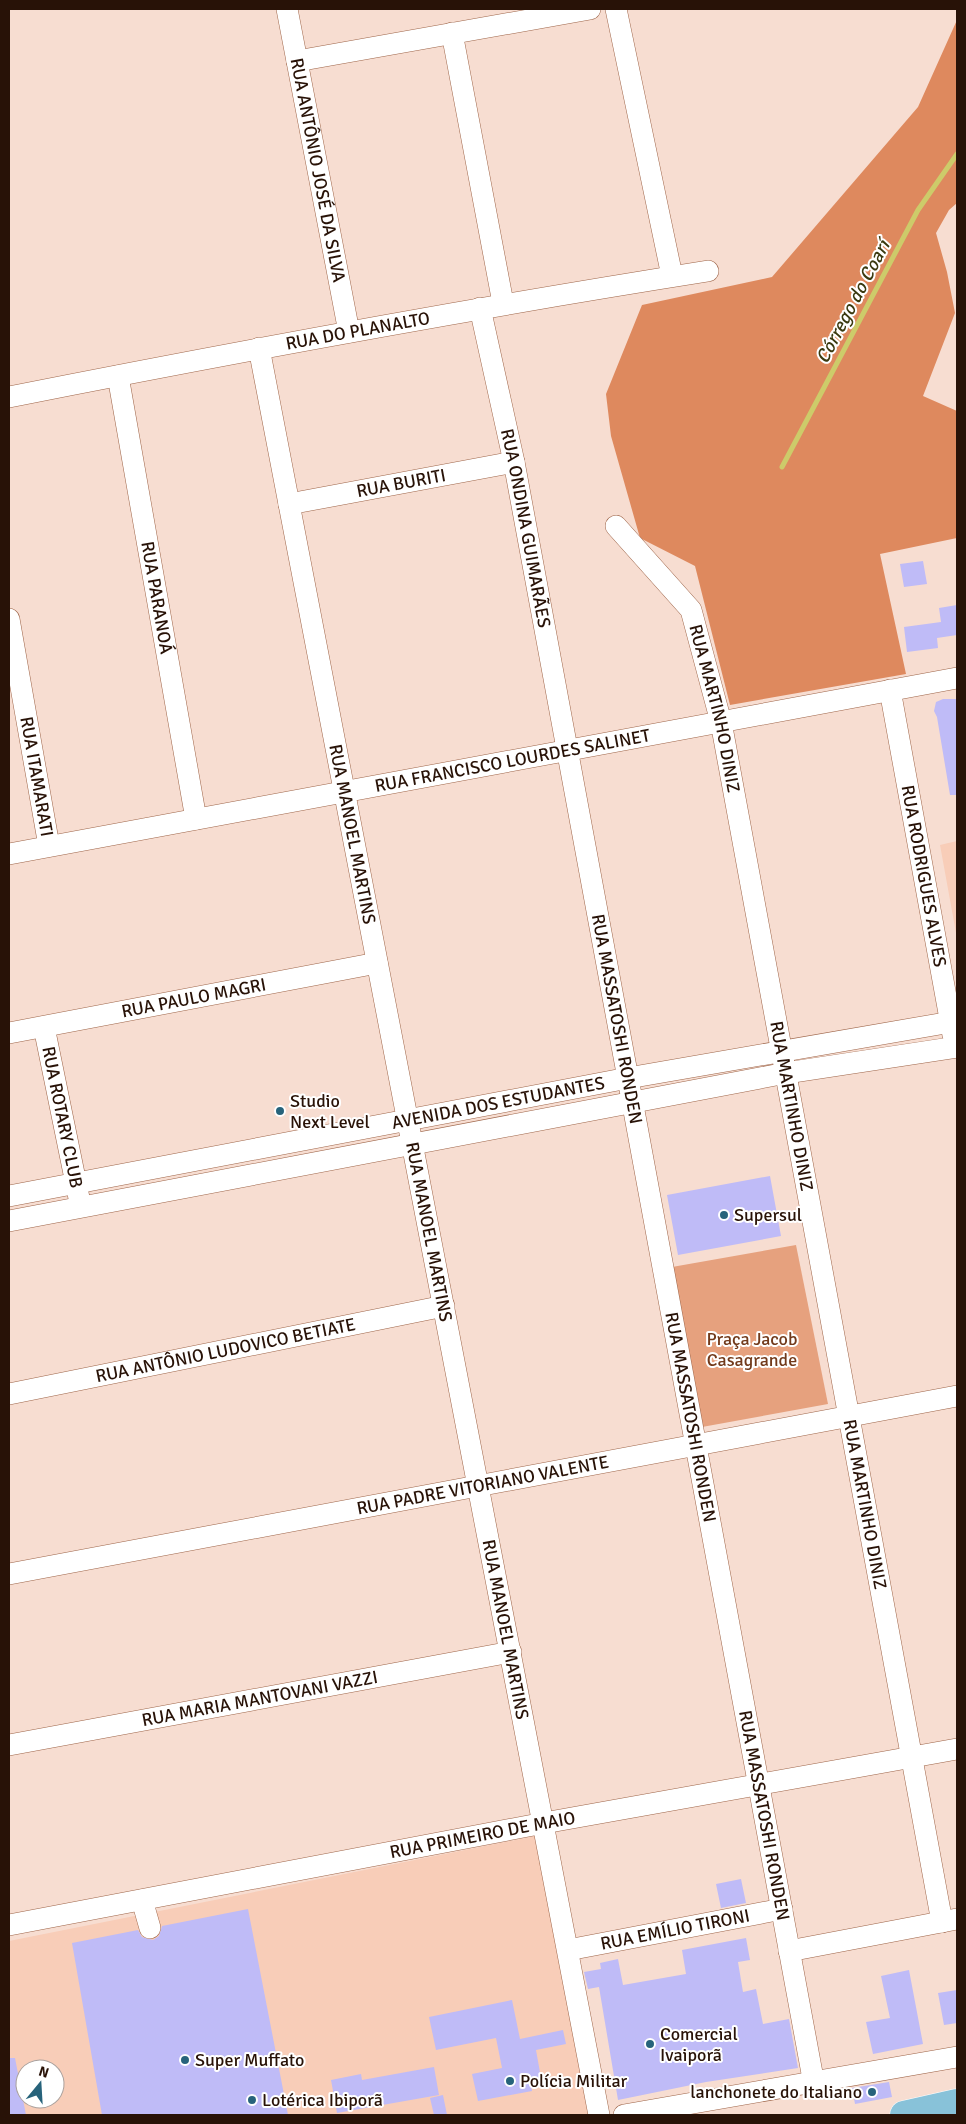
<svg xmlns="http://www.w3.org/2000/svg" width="966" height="2124" font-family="Signika,sans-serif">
	<rect width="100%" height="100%" fill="#f7ddd1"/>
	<!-- built -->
	<path fill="#f8cdb8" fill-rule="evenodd" d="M957,841v92h-1l-16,-88z
		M535,1836l58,279h-584v-174zM25,2069h30v30h-30z"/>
	<!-- green -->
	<path fill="#e6a17e" d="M796,1245l32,159 -126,23 -30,-160z"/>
	<!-- forest -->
	<path fill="#de895e" d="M957,20v183l-8,7 -13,23 11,39 8,41 -32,83 34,15v127l-77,16 26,120 -176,31 -35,-139 -55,-28 -29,-102 -5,-42 36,-89 130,-28 146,-170z"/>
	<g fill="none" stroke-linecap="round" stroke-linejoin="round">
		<!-- stream -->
		<path stroke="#cdcb6a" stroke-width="5" d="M782,467l136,-257 39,-56"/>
	</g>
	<!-- building -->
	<path fill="#bfbbf7" d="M923,561l4,23 -23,3 -4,-23z
		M957,605v30l-20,3 1,10 -31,4 -3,-25 37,-5 -2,-14z
		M943,699h14v96h-7l-13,-78 -3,-6 2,-9z
		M770,1176l11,60 -103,19 -11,-60z
		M741,1879l5,24 -25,5 -5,-24z
		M248,1909l40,206h-186l-30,-172 66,-13 4,7 11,3 6,-4 3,-10z
		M746,1938l4,22 -12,2 5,30 13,-3 7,35 26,-5 9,49 -92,14 -88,18 -19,-113 -11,2 -4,-17 17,-3 -1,-6 18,-4 5,26 63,-11 -4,-24z
		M909,1970l14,74 -50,10 -7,-32 24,-4 -9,-42z
		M957,1990v33l-13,2 -6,-32z
		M512,2000l8,39 43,-9 3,14 -30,6 5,28 -11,2 2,11 -54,10 -6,-27 30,-6 -6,-30 -60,12 -7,-33z
		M9,2058h6l11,57h-17z
		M434,2067l5,28 -102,18 -6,-33 30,-6 1,6z
		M889,2082l3,15 -37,7 -3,-16z
		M443,2095l4,20h-13l-4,-17z"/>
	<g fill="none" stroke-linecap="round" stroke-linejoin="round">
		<!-- minor casing -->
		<g stroke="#9e6549" stroke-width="22">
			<g id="minor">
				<path id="s1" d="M287,9l62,323"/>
				<path d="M616,9l56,267"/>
				<path d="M452,33l51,270"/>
				<path d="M297,61l293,-52"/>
				<path id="s2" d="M480,308l34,154 300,1622"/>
				<path id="s3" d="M259,348l340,1767"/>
				<path id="s4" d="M118,376l78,443"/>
				<path id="s5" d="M9,397c232,-46 465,-89 699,-126"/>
				<path id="s6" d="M289,504l225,-42"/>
				<path id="s7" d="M616,526l75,84 30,112 221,1200"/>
				<path id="s8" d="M9,619l40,227"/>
				<path id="s9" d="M890,690l63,345"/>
				<path id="s10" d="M9,854l948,-176"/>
				<path id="s11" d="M44,1027l35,171"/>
				<path id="s12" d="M9,1033l368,-70"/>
				<path id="s13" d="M9,1196l619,-118 329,-57"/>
				<path d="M9,1221l777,-148 171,-26"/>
				<path id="s14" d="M9,1394l435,-88"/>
				<path id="s15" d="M9,1574l948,-178"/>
				<path id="s16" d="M9,1745l502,-93"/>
				<path d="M142,1900l8,28"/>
				<path id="s17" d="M9,1925l535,-102 413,-74"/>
				<path id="s18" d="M568,1950l214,-41"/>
				<path d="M789,1951l168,-32"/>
				<path d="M624,2115l333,-58"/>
			</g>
		</g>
		<!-- major casing -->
		<g stroke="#fff" stroke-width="29">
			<path id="major" d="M904,2115l53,-12"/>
		</g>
		<!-- minor -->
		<use href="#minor" stroke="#fff" stroke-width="21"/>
		<!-- major -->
		<use href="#major" stroke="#88c2d9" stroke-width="28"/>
	</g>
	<!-- markers -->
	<g fill="#27637b" stroke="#fff" stroke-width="2">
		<circle cx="280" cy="1111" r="5"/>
		<circle cx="724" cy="1215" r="5"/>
		<circle cx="650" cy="2044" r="5"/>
		<circle cx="185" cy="2060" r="5"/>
		<circle cx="510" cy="2081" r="5"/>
		<circle cx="872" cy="2092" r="5"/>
		<circle cx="252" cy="2100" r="5"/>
	</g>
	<g text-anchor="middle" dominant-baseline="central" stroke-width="4" stroke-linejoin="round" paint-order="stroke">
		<!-- street labels -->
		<g font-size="18" fill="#281207" stroke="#fff">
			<text stroke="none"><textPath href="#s1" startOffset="164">RUA ANTÔNIO JOSÉ DA SILVA</textPath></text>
			<text stroke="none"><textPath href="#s5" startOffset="355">RUA DO PLANALTO</textPath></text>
			<text stroke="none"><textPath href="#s6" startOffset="114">RUA BURITI</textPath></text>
			<text stroke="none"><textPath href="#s2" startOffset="225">RUA ONDINA GUIMARÃES</textPath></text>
			<text stroke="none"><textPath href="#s4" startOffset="225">RUA PARANOÁ</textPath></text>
			<text stroke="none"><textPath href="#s7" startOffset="214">RUA MARTINHO DINIZ</textPath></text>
			<text stroke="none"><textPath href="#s10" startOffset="512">RUA FRANCISCO LOURDES SALINET</textPath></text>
			<text stroke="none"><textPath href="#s8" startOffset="160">RUA ITAMARATI</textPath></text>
			<text stroke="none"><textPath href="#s3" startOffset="495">RUA MANOEL MARTINS</textPath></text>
			<text stroke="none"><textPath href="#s9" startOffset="189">RUA RODRIGUES ALVES</textPath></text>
			<text stroke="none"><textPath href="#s12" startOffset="188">RUA PAULO MAGRI</textPath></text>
			<text stroke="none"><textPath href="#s2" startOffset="724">RUA MASSATOSHI RONDEN</textPath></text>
			<text stroke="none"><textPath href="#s13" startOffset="498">AVENIDA DOS ESTUDANTES</textPath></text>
			<text stroke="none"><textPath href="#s7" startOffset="619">RUA MARTINHO DINIZ</textPath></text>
			<text stroke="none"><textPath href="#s11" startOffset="92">RUA ROTARY CLUB</textPath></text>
			<text stroke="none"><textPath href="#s3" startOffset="900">RUA MANOEL MARTINS</textPath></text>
			<text stroke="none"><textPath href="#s14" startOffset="221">RUA ANTÔNIO LUDOVICO BETIATE</textPath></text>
			<text stroke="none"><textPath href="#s2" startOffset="1129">RUA MASSATOSHI RONDEN</textPath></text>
			<text stroke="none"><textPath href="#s15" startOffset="482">RUA PADRE VITORIANO VALENTE</textPath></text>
			<text stroke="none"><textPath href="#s7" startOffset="1024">RUA MARTINHO DINIZ</textPath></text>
			<text stroke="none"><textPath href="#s3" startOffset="1305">RUA MANOEL MARTINS</textPath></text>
			<text stroke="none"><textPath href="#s16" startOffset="255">RUA MARIA MANTOVANI VAZZI</textPath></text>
			<text stroke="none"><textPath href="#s2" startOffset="1534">RUA MASSATOSHI RONDEN</textPath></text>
			<text stroke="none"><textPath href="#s17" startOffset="482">RUA PRIMEIRO DE MAIO</textPath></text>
			<text stroke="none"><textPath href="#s18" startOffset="109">RUA EMÍLIO TIRONI</textPath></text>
		</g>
		<!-- poi labels -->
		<g font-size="18" fill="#281207" stroke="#fff" text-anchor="start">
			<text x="290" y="1101">Studio<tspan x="290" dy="21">Next Level</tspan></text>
			<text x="734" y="1215">Supersul</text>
			<text x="660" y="2034">Comercial<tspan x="660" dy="21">Ivaiporã</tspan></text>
			<text x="195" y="2060">Super Muffato</text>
			<text x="520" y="2081">Polícia Militar</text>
			<text x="862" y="2092" text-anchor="end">lanchonete do Italiano</text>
			<text x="262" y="2100">Lotérica Ibiporã</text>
		</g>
		<!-- park labels -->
		<g font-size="18" fill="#723a1b" stroke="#fff">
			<text x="752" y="1339">Praça Jacob<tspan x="752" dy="21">Casagrande</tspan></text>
		</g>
		<!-- water labels -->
		<g font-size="19" font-style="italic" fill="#3a390f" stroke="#fff">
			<text transform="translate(853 302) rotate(-62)">Córrego do Coarí</text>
		</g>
	</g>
	<!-- border -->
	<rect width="966" height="2124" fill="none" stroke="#281207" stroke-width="20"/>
	<!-- north arrow -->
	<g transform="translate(40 2084) rotate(18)"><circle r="24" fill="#ffffff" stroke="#a9a09c"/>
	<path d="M0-4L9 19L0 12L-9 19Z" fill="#27637b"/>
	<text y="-8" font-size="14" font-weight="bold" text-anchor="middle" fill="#281207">N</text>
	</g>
</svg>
